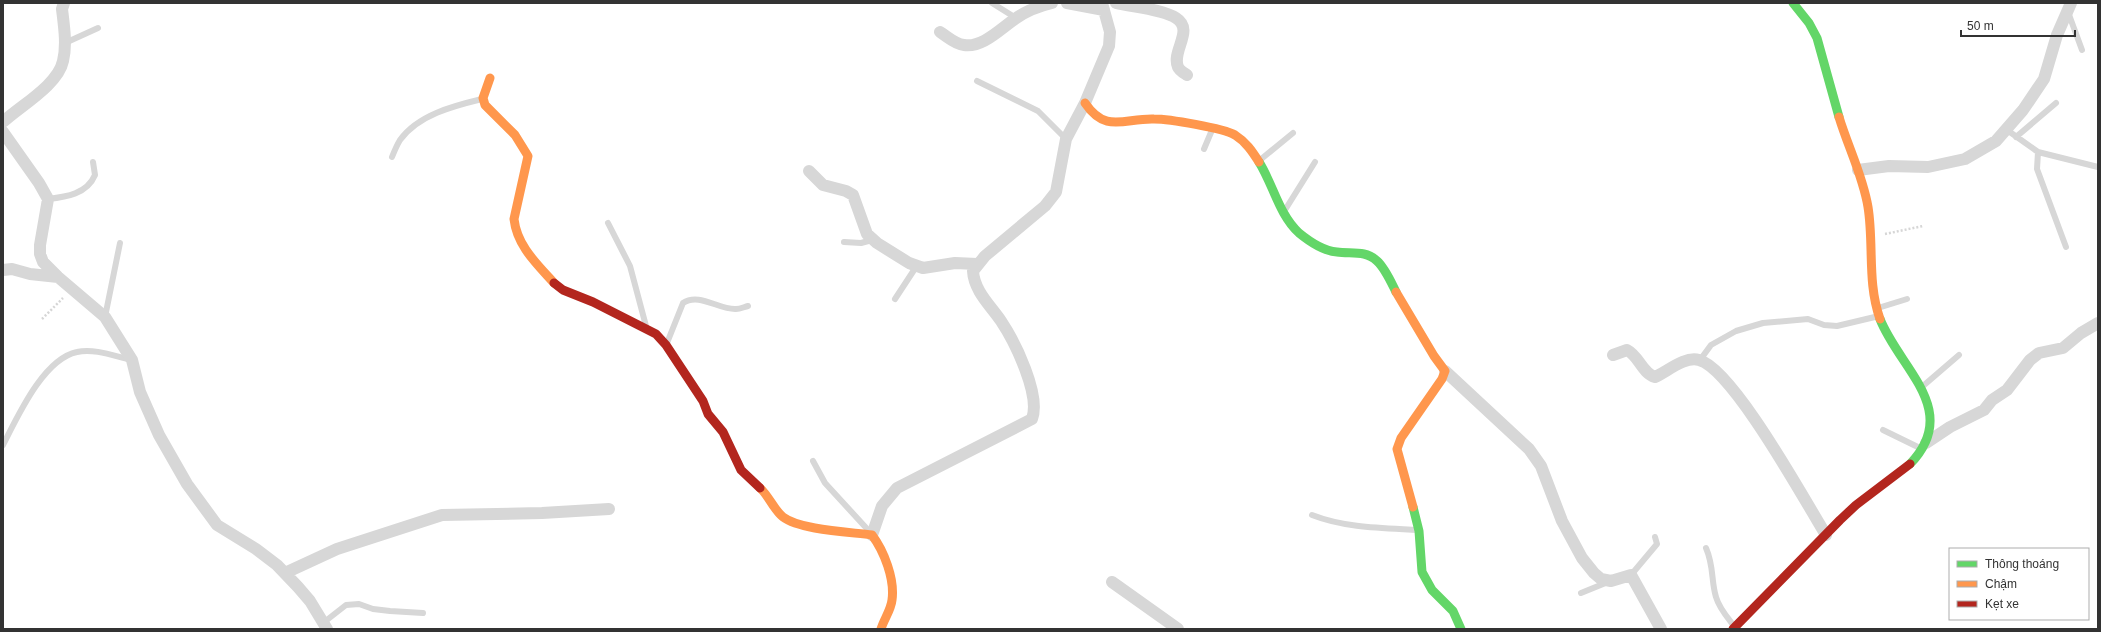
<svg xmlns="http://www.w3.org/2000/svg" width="2101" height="632" font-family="Helvetica,sans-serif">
	<rect width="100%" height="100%" fill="#fff"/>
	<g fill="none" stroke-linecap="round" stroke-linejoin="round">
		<!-- path -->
		<path stroke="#d6d6d6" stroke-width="2.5" stroke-dasharray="2 2" stroke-linecap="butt" d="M1885,234l38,-8
			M42,319l21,-21"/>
		<!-- lane -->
		<path stroke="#d7d7d7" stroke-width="6" d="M992,3l24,15
			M2068,12l14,38
			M65,43l33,-15
			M977,81l61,30 28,28
			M2007,130l31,22 60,15
			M2016,137l40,-34
			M1204,149l8,-19
			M2038,152l-1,17 29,78
			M392,157c2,-5 5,-12 8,-17 18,-25 53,-34 82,-41
			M1260,160l33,-27
			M48,199c18,-2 39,-5 47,-24l-2,-13
			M1285,210l30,-48
			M608,223l22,43 16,60
			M844,242l17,1 11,-3
			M895,299l21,-32
			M1878,308l29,-9
			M105,317l15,-74
			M667,343l16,-40c16,-11 36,7 53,6 4,0 8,-2 12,-3
			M1700,360l11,-15 25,-14 27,-8 45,-4 16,6 13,1 42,-10
			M1923,386l36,-31
			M1883,430l39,19
			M3,445c14,-27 40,-86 74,-93 17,-4 37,4 54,8
			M813,461l12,22 44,48
			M1312,515c33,13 71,13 106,15
			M1706,548c8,18 5,33 10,49 3,11 11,20 18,29
			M1631,575l26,-31 -2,-7
			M1581,593l27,-11
			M323,623l23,-18 13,-1 14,5 17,2 33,2"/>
		<!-- street -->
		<path stroke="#d7d7d7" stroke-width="12" d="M1067,3l37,7
			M1116,3c16,4 46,6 60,15 19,12 -5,33 2,49 1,3 6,6 9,8
			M940,32c8,5 15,12 24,13 19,3 37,-17 51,-26 11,-8 24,-13 37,-16
			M3,122c17,-16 55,-37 60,-61 4,-16 1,-35 -1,-52l2,-6
			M3,132l36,51 9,16 -8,46v9l3,8 15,15 47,40 27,43 8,32 19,43 28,49 30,41 39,24 21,16 21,22 12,14 17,28
			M1858,170l31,-4 39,1 37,-8 31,-18 27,-31 21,-31 13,-44 14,-32
			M809,171l14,14 23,6 7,4 14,39 10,9 32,20 14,5 32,-5 22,1
			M3,270l9,-1 18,5 28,3
			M1613,355l14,-5c12,6 15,23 28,27 13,-6 30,-21 44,-17 34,9 106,141 127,175
			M1445,371l84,78 12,17 21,55 20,37 12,15 7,6 10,2 20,-6 30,54
			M1926,443l24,-16 34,-17 8,-10 15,-10 23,-30 9,-7 24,-5 18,-15 17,-10
			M872,535l10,-29 15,-18 135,-69c9,-24 -17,-77 -31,-98 -10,-15 -27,-30 -28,-50l12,-15 60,-50 11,-14 10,-53 19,-36 24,-57 1,-14 -8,-29
			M285,573l52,-24 105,-34 100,-2 67,-4
			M1112,582l66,47"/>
		<!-- fast -->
		<path stroke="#63d668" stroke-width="9" d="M1793,3l16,20 8,15 22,79
			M1259,162c14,22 20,53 40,71 11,9 24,18 38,19 14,2 29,-2 40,9 8,7 14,21 19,31
			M1880,319c19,49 82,91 30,145
			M1413,507l6,24 3,41 10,18 21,21 8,18"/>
		<!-- slow -->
		<path stroke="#ff974d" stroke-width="9" d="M490,78l-7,20 2,7 30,30 13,21 -14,63c3,27 23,45 40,64
			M1085,103c21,31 39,15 69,16 15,0 69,9 81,16 11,7 17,16 24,27
			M1839,117c9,30 24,59 29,90 6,37 -1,76 12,112
			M1396,292l38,64 11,15 -3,8 -41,59 -4,11 16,58
			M760,488c9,8 14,22 23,29 17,13 67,15 89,18 12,16 23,44 20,65 -1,10 -8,19 -11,29"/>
		<!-- jam -->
		<path stroke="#b3261e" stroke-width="9" d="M554,283l9,7 30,12 63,32 10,11 37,56 5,13 15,18 18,38 19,18
			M1733,629l107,-109 16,-15 54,-41"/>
	</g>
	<!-- border -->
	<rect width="2101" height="632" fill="none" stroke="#333333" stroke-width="8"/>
	<!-- legend -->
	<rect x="1949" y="548" width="140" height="72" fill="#ffffff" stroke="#adadad"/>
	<rect x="1957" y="561" width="20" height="6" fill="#63d668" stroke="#adadad"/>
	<text x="1985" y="568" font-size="12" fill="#333333">Thông thoáng</text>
	<rect x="1957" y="581" width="20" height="6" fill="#ff974d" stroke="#adadad"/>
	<text x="1985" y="588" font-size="12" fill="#333333">Chậm</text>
	<rect x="1957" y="601" width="20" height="6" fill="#b3261e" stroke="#adadad"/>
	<text x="1985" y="608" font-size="12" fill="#333333">Kẹt xe</text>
	<!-- scale -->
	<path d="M1961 30v6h114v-6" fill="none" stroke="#333333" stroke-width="2"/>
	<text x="1967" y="30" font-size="12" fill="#333333" stroke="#ffffff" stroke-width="3" paint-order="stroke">50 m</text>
</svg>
